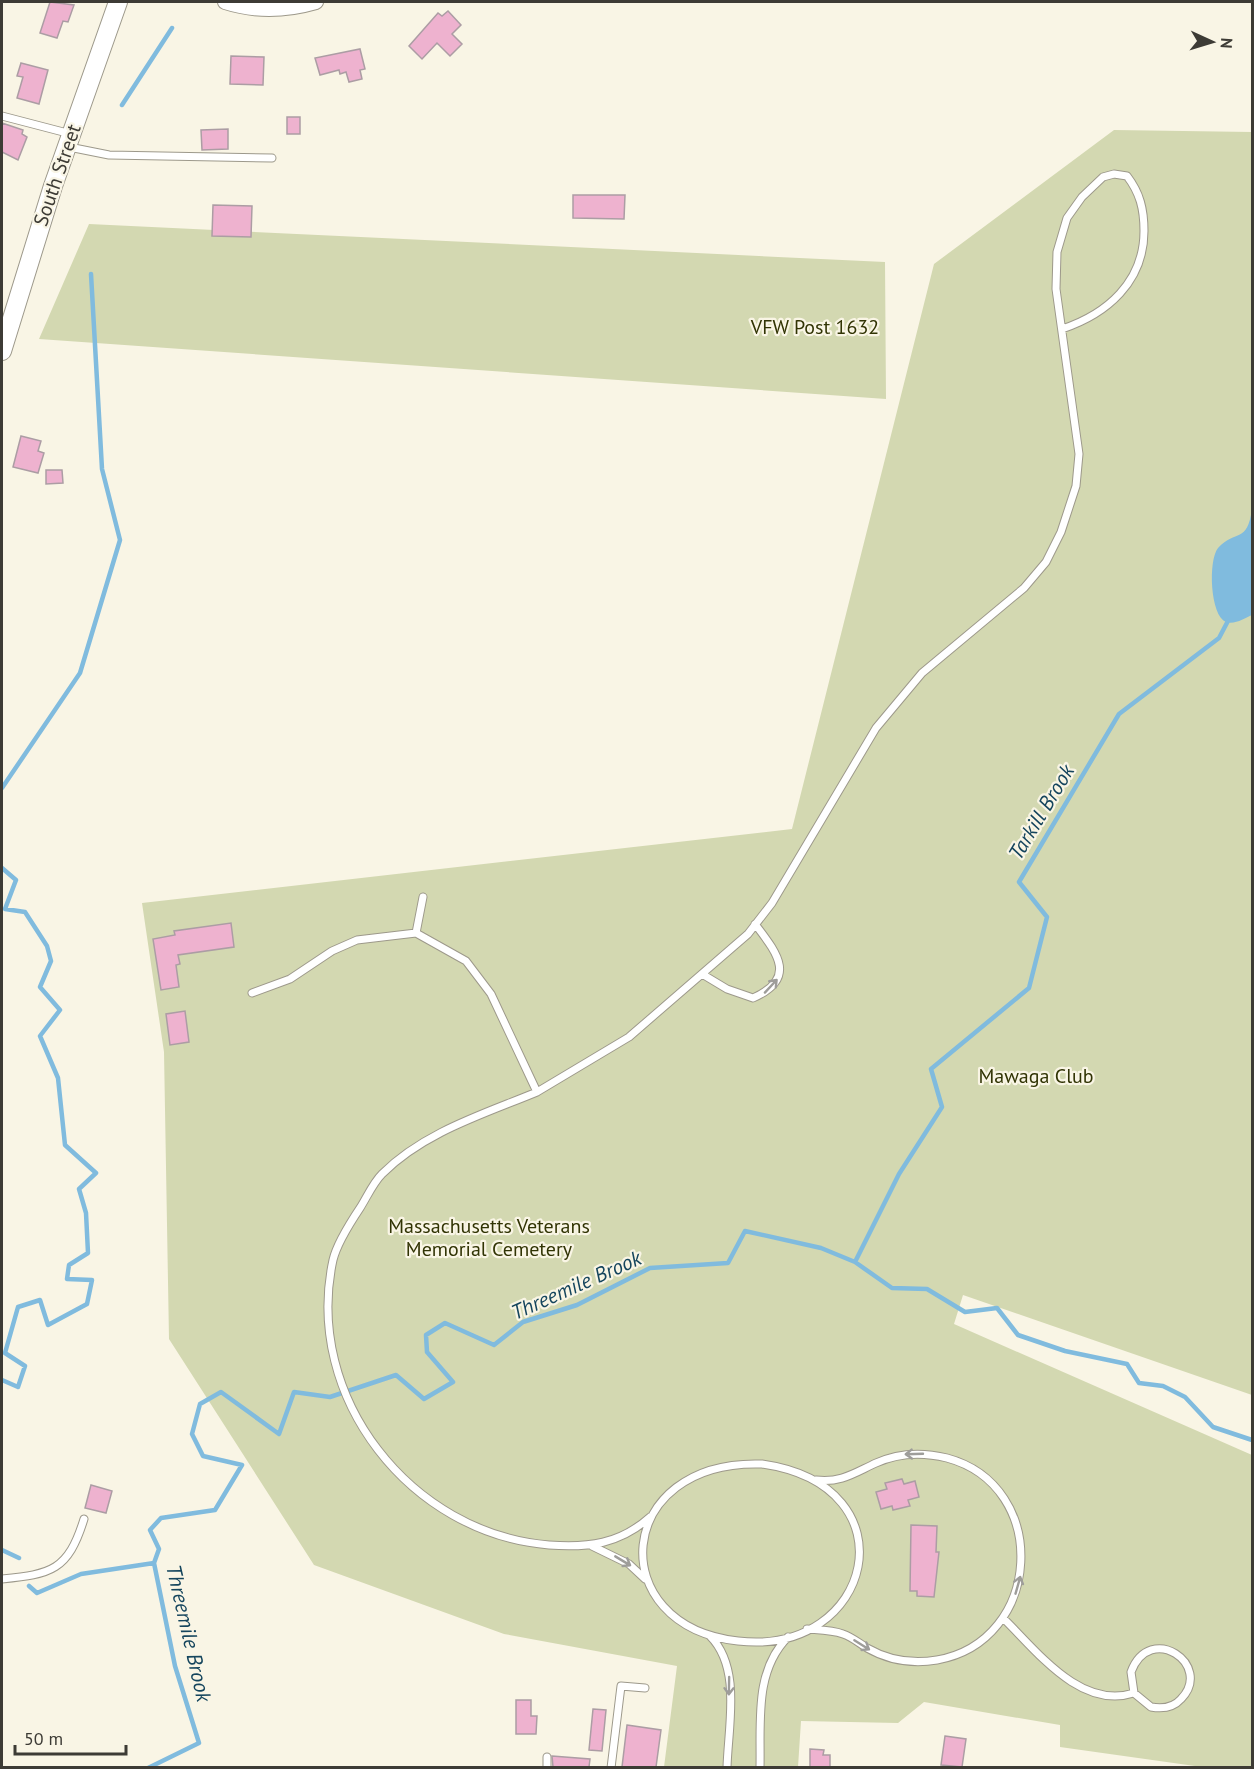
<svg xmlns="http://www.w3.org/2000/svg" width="1254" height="1769" font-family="'PT Sans',sans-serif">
	<rect width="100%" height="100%" fill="#f9f5e5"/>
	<!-- green -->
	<path fill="#d3d8b1" d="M1114,130l138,2v1263l-289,-100 -9,29 298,131v312h-50l-142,-20v-22l-136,-23 -26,21 -97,-2 -3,46h-134l13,-101 -173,-32 -190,-69 -145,-226 -5,-287 -22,-149 650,-74 142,-565z
		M89,224l796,38 1,137 -847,-60z"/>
	<!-- water -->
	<path fill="#80bbde" d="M1252,509v106c-7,3 -17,10 -26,7 -16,-6 -18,-62 -8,-74 18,-19 29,-4 34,-39z"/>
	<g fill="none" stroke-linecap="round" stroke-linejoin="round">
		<!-- stream -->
		<path stroke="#80bbde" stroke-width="4.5" d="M122,105l50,-77
			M2,788l78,-115 40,-133 -18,-71 -11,-195
			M2,868l14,12 -11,29 20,3 22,34 4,15 -11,26 20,23 -20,26 18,42 7,67 31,28 -17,16 7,24 2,40 -19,12 -2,14 25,1 -5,24 -39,21 -8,-25 -22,7 -13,46 20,13 -7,21 -16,-7
			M855,1262l44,-88 43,-67 -11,-38 98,-81 18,-71 -28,-35 100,-168 100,-76 10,-19
			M2,1550l17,8
			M29,1586l8,7 44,-19 73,-11
			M148,1768l51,-25 -24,-77 -21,-103 5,-14 -9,-19 11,-12 54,-8 27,-45 -39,-9 -11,-22 8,-30 21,-12 58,42 15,-42 36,5 66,-22 28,24 29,-17 -26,-30 -1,-17 19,-12 49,22 29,-23 54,-17 73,-37 78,-5 17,-32 76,17 34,14 37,26 35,1 38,23 32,-4 21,27 47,16 62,13 12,19 24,3 22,11 28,30 39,13"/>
	</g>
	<!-- building -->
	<path fill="#eeb2cf" stroke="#ac9da4" stroke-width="1.5" d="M50,2l24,3 -6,17 -5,-1 -6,17 -17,-5z
		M448,11l13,14 -9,9 10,10 -12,12 -13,-13 -15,16 -13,-13 29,-33 4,3z
		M360,49l5,20 -5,1 2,9 -13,3 -3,-10 -6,2 -1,-4 -19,5 -5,-17z
		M231,56l33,1 -1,28 -33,-1z
		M21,63l27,7 -9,34 -22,-6 6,-21 -6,-1z
		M287,117h13v17h-13z
		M2,123l21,7 -1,4 5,3 -9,23 -16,-8z
		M228,129v20l-26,1 -1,-20z
		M573,195h52l-1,24 -51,-1z
		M213,205l39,1 -1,31 -39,-1z
		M21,436l20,5 -3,10 6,2 -6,20 -25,-6z
		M46,470h16l1,13 -17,1z
		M231,923l3,24 -56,8 2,9 -4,1 3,22 -18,3 -8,-51 22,-4 -1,-4z
		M185,1011l4,31 -19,3 -4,-31z
		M902,1479l2,5 11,-3 4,16 -11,3 2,6 -17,4 -1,-4 -11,3 -5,-17 11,-3 -2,-6z
		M91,1485l21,6 -6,22 -21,-5z
		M911,1525l26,1 -1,26h3l-5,45 -17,-1v-5h-7z
		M516,1700h15v16h6l-1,18h-20z
		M593,1709l13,1 -4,41 -13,-1z
		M627,1725l34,5 -5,37h-34z
		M945,1736l21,3 -4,28 -21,-2z
		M810,1749l14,1 -1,5h7v12h-20z
		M552,1756l38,3 -1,8h-36z"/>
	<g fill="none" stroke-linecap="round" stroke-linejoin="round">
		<!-- service casing -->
		<g stroke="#9d998b" stroke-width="9">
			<path id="service" d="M2,116l69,18
				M69,147l40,8 163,3
				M423,897l-7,36 50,28 25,33 46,98 92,-55 119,-103 24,-31 104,-175 46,-55 102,-85 22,-26 15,-30 15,-46 3,-32 -23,-165 1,-37 10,-34 15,-21 21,-20 11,-3 13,2c13,17 17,33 17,55 0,51 -37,83 -82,98
				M702,974l25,15 26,9c45,-20 24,-45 2,-74
				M252,993l38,-14 42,-28 25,-11 59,-7
				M537,1092c-53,22 -113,40 -155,82 -9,9 -15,23 -22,34 -10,15 -23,35 -27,52 -30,137 78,274 216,285 39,3 71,-1 101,-28
				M762,1464c153,22 111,193 -24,177 -136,-15 -125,-182 24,-177z
				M592,1546l37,18 16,15
				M2,1579c49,-5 66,-8 82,-60
				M1003,1618c34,33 77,92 131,75l17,14c11,2 22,1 30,-8 33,-34 -31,-78 -50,-27l3,21
				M807,1629c12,1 25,1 36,5 9,3 16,9 24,14 21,12 46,16 70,12 106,-19 114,-174 10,-202 -24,-6 -49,-5 -71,5 -22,10 -35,20 -60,17
				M710,1636c32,32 18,90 17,132
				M547,1768v-11
				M611,1768l10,-82 24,2
				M760,1768c1,-46 -6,-97 28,-131"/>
		</g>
		<!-- minor casing -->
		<g stroke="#9d998b" stroke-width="16">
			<path id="minor" d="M225,2c31,10 60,9 91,0"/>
		</g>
		<!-- tertiary casing -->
		<g stroke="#9d998b" stroke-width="20">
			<path id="tertiary" d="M2,351l51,-165 65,-184"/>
		</g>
		<!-- service -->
		<use href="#service" stroke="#fff" stroke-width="7"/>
		<!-- minor -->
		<use href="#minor" stroke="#fff" stroke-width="14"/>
		<!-- tertiary -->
		<use href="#tertiary" stroke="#fff" stroke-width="18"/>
	</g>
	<!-- one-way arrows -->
	<defs><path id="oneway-shaft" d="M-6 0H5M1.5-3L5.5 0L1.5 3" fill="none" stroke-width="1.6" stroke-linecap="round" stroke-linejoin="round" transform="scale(1.5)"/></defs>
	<g stroke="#9e9d9a">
		<use href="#oneway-shaft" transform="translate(771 986) rotate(-47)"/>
		<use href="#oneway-shaft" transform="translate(914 1454) rotate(178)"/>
		<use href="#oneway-shaft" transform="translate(623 1561) rotate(31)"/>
		<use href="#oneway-shaft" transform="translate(1018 1585) rotate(-74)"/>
		<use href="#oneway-shaft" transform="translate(862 1645) rotate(32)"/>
		<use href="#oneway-shaft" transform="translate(729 1686) rotate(91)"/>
	</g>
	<g text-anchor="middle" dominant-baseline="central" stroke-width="4.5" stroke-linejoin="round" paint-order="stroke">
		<!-- street labels -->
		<g font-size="20" fill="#3d3b35" stroke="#f9f5e5">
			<text transform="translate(57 175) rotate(-71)">South Street</text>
		</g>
		<!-- park labels -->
		<g font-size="20" fill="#313404" stroke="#f9f5e5">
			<text x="815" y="327">VFW Post 1632</text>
			<text x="1036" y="1076">Mawaga Club</text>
			<text x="489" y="1226">Massachusetts Veterans<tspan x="489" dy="23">Memorial Cemetery</tspan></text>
		</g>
		<!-- water labels -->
		<g font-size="21" font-style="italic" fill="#15455d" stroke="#f9f5e5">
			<text transform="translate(1041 812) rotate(-59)">Tarkill Brook</text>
			<text transform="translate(576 1285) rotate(-24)">Threemile Brook</text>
			<text transform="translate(189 1633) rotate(77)">Threemile Brook</text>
		</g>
	</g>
	<!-- border -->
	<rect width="1254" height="1769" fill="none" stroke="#3d3b35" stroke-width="6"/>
	<!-- north arrow -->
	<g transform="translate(1212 42) rotate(94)" stroke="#f9f5e5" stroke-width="4.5" paint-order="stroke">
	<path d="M0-4.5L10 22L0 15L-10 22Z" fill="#3d3b35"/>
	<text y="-9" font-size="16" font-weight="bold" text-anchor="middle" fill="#3d3b35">N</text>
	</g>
	<!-- scale -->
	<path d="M15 1745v9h111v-9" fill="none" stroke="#3d3b35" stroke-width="3"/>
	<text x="24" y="1745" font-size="18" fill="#3d3b35" stroke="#f9f5e5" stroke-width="4.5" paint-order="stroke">50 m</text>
</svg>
